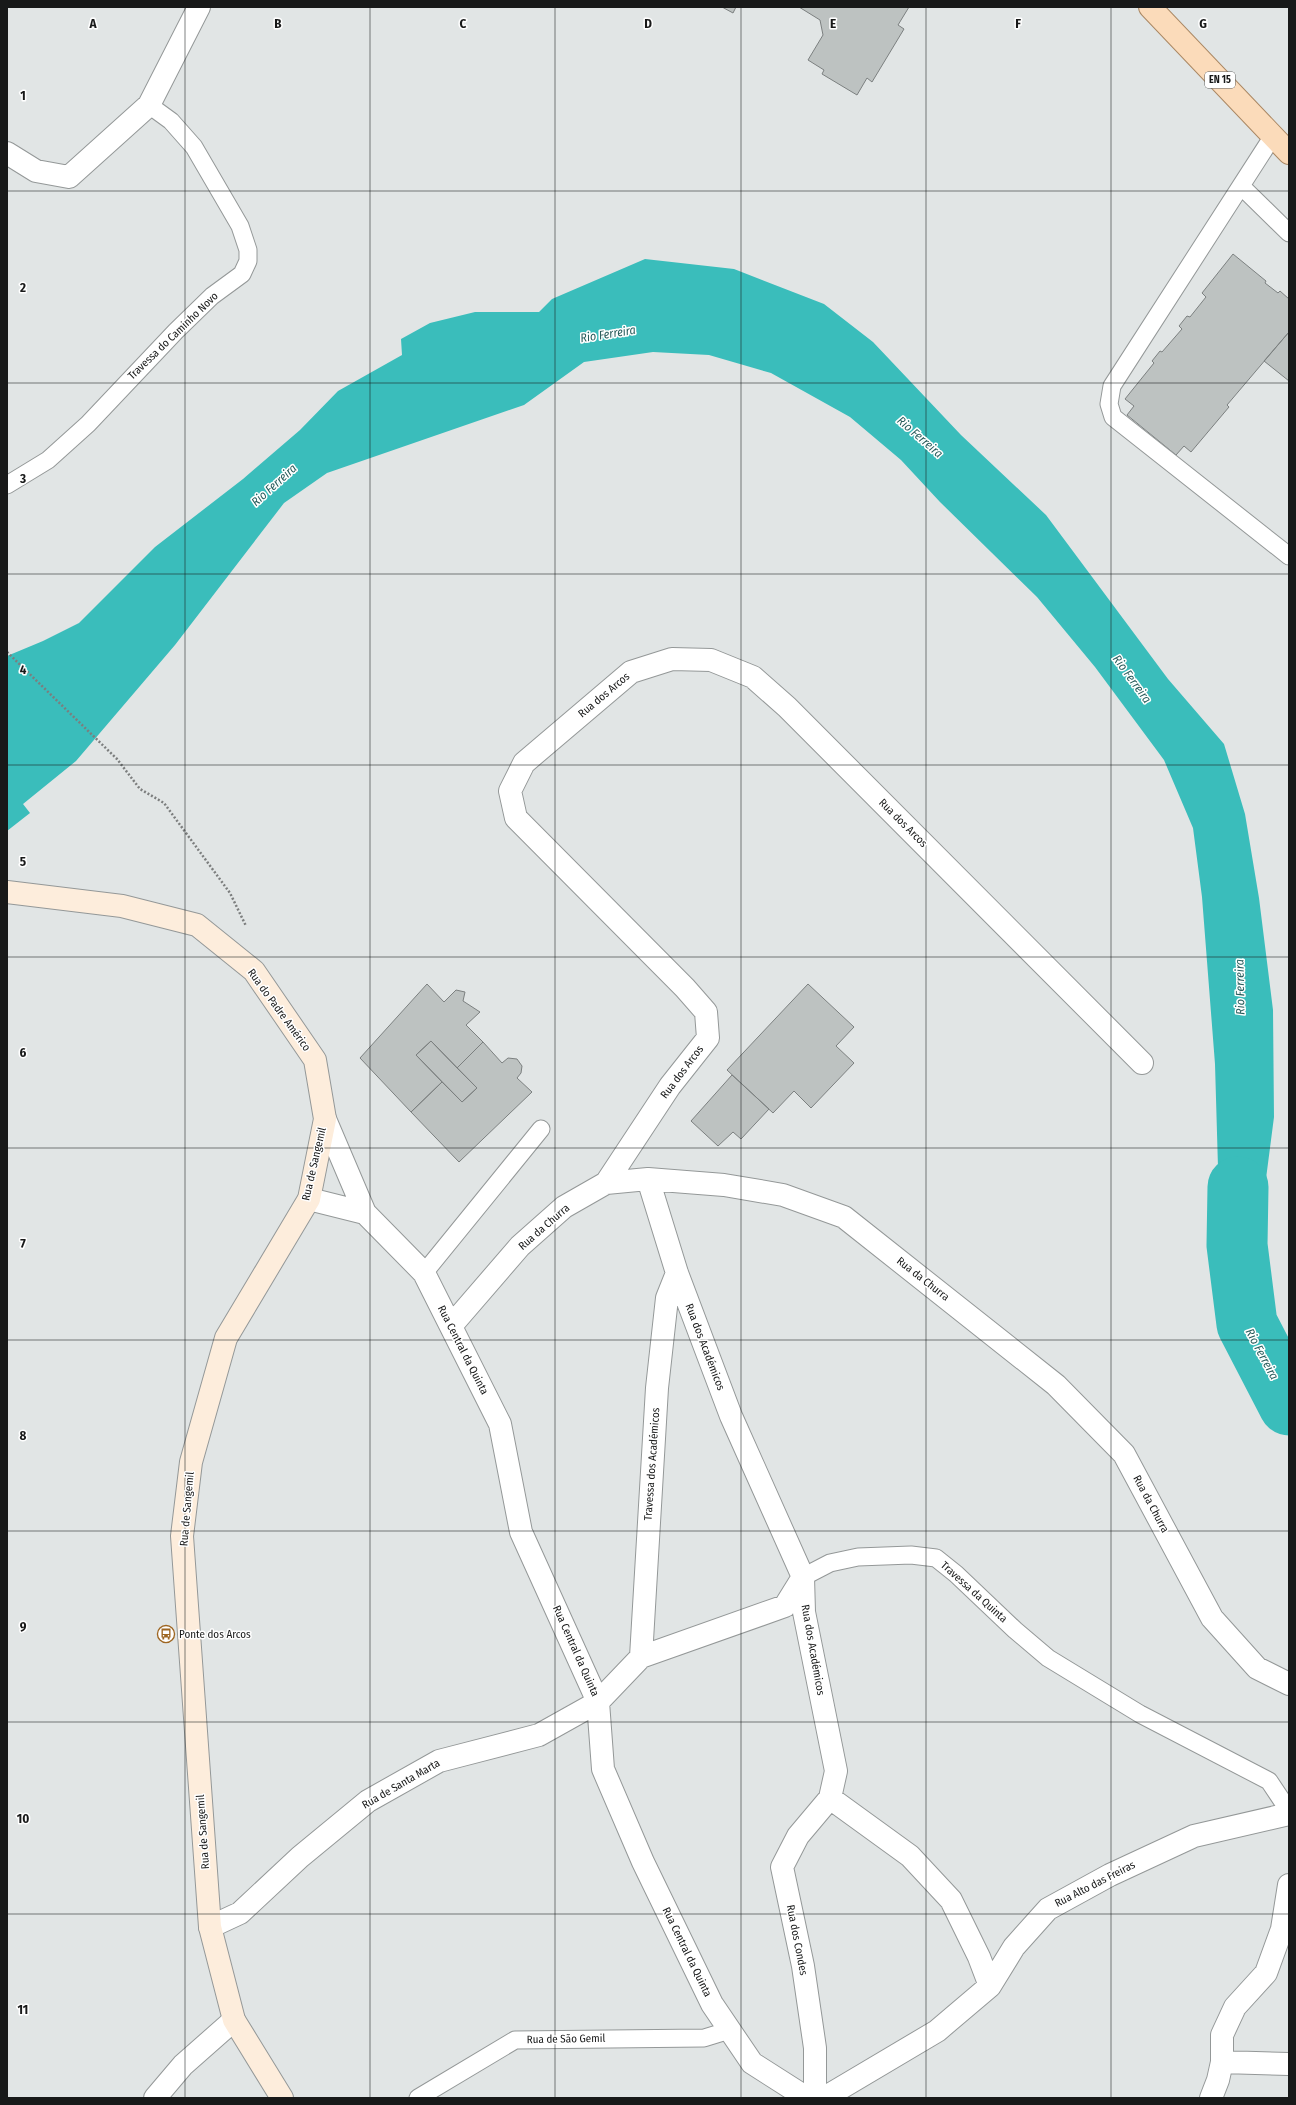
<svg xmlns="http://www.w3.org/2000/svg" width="1296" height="2105" font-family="'Fira Sans Condensed',sans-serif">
	<rect width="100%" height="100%" fill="#e1e5e5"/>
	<!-- water -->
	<path fill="#3abdbb" d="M645,259l89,10 90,35 49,38 88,93 85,80 122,164 56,65 21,70 14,84 14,112 1,107 -13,100 2,54h-42l-6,-207 -13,-167 -9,-69 -29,-68 -69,-93 -58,-70 -97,-95 -39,-42 -51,-43 -79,-44 -62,-18 -56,-3 -69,10 -60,43 -197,68 -43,30 -109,142 -99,116 -53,43 7,9 -23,18v-175l36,-15 36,-18 76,-76 88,-68 57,-49 38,-39 64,-36 -1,-16 29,-16 45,-11h64l13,-13z"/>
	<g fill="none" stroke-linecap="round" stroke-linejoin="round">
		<!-- river -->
		<path stroke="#3abdbb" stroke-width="61" d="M1238,1187l-1,58 10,79 42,81"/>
	</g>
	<!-- building -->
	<path fill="#bdc2c1" stroke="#7c8080" d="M722,7h14l-3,6z
		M799,7h110l-11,18 6,4 -32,53 -5,-4 -10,17 -35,-21 2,-4 -16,-10 15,-25 -3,-15z
		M1233,254l33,27 -1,2 13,10 2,-2 9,8v33l-62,73 2,2 -38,45 -7,-6 -8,9 -49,-40 7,-9 -9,-7 29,-36 -2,-2 8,-10 2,1 20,-23 -3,-3 8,-10 3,1 16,-20 -4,-4z
		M1289,332v49l-25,-20z
		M427,984l17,18 12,-12 9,2 -2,9 17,11 -14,13 17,17 -26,26 -26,-27 -15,14 26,27 -31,30 -51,-54z
		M808,984l46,43 -18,19 18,17 -43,45 -17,-17 -21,22 -46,-43z
		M431,1041l46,47 -15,14 -46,-47z
		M483,1042l19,21 6,-5 9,1 5,7 -1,7 -4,5 15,14 -73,70 -48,-50 31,-30 20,20 15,-14 -20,-20z
		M732,1075l37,34 -28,30 -8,-7 -15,14 -27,-25z"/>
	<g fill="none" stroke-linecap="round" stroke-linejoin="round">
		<!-- lane casing -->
		<g stroke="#949898" stroke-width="19">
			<path id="lane" d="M1273,136l-161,250 -3,18 4,13 176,139
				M1241,186l48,47
				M7,485l41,-25 40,-36 88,-93 36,-35 30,-22 6,-13v-11l-8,-24 -46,-79 -23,-26 -22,-16
				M424,1273l117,-144
				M803,1577l27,-14 28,-6 53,-2 25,3 20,16 59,56 33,28 92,56 129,67 20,30
				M418,2098l97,-58 189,-2 26,-8"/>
		</g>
		<!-- street casing -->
		<g stroke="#949898" stroke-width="24">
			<path id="street" d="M7,153l29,18 33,6 80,-72 50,-98
				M325,1119l40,94 59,60 76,151 21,108 77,170 5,67 40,93 69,142 40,59 55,35
				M648,1179l29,94 54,143 72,161 1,35 32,159 -6,27 -32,38 -16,31 21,99 12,82v50
				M606,1183l64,-97 38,-48 -2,-26 -21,-24 -169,-170 -6,-27 14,-28 107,-91 41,-13 39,1 42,17 34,30 355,356
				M309,1199l56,14
				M451,1326l69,-80 44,-39 42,-24 42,-4 76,6 59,10 61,22 212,168 68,69 88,164 45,50 32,16
				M641,1657l16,-269 10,-90 10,-25
				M830,1798l80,58 41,44 28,57 11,29
				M210,1927l30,-14 60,-56 68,-56 71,-40 100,-26 59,-33 43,-45 144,-51 18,-29
				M1222,2062l67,2
				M155,2098l28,-33 51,-45
				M824,2098l113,-67 53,-45 24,-39 34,-38 62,-34 84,-39 95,-22
				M1211,2098l7,-18 4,-18v-27l13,-28 31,-34 16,-44 7,-44"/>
		</g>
		<!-- secondary casing -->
		<g stroke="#949898" stroke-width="24">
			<path id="secondary" d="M7,892l115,14 75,19 57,46 61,89 10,59 -16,80 -83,139 -35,124 -9,74 28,391 24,93 48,78"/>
		</g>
		<!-- primary casing -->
		<g stroke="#aa8864" stroke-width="24">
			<path id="primary" d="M1150,7l139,146"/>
		</g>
		<!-- path -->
		<path stroke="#7c7e7e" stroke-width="2.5" stroke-dasharray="2 2" stroke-linecap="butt" d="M7,652l110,107 23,30 24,14 66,90 16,33"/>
		<!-- lane -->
		<use href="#lane" stroke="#fff" stroke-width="17"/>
		<!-- street -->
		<use href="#street" stroke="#fff" stroke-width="22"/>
		<!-- secondary -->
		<use href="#secondary" stroke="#fdeddc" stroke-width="22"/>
		<!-- primary -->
		<use href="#primary" stroke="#fbdbba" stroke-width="22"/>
	</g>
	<!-- grid -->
	<path fill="none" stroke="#181919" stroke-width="1" stroke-opacity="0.55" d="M185,7v2091M370,7v2091M555,7v2091M741,7v2091M926,7v2091M1111,7v2091M7,191h1282M7,383h1282M7,574h1282M7,765h1282M7,957h1282M7,1148h1282M7,1340h1282M7,1531h1282M7,1722h1282M7,1914h1282"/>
	<!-- icons -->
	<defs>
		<g id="bus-ring" transform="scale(0.9)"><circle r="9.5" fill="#fff" stroke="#9e6622" stroke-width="1.5"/><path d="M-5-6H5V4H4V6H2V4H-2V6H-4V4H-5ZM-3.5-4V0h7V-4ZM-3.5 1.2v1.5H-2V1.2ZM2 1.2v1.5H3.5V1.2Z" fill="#9e6622"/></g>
	</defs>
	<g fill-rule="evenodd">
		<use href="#bus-ring" x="166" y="1634"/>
	</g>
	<g text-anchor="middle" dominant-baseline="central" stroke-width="3" stroke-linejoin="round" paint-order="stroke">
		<!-- shield labels -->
		<rect fill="#fff" stroke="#5d5e5e" stroke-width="1" x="1205" y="72" width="30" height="16" rx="3"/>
		<g font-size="10" font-weight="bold" fill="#181919">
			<text x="1220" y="80">EN 15</text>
		</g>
		<!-- street labels -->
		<g font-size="11" fill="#181919" stroke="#fff">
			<text transform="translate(173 336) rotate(-44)">Travessa do Caminho Novo</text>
			<text transform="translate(604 695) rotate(-40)">Rua dos Arcos</text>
			<text transform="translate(903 823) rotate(45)">Rua dos Arcos</text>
			<text transform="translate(279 1010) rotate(54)">Rua do Padre Américo</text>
			<text transform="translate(682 1072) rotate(-53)">Rua dos Arcos</text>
			<text transform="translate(314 1164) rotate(-77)">Rua de Sangemil</text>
			<text transform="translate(544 1227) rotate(-41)">Rua da Churra</text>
			<text transform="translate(923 1279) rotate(38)">Rua da Churra</text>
			<text transform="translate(705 1347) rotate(69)">Rua dos Académicos</text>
			<text transform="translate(463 1350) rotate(63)">Rua Central da Quinta</text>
			<text transform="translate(652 1464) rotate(-86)">Travessa dos Académicos</text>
			<text transform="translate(1151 1504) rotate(62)">Rua da Churra</text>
			<text transform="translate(187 1509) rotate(-85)">Rua de Sangemil</text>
			<text transform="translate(974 1592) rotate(42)">Travessa da Quinta</text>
			<text transform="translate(813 1650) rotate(80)">Rua dos Académicos</text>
			<text transform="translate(576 1651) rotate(66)">Rua Central da Quinta</text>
			<text transform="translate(401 1784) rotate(-30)">Rua de Santa Marta</text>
			<text transform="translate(203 1832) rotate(-94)">Rua de Sangemil</text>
			<text transform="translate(1095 1884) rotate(-27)">Rua Alto das Freiras</text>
			<text transform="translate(797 1940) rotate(79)">Rua dos Condes</text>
			<text transform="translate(687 1952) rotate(64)">Rua Central da Quinta</text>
			<text transform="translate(566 2039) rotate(-1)">Rua de São Gemil</text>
		</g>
		<!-- poi labels -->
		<g font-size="11" fill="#181919" stroke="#fff" text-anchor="start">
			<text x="179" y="1634">Ponte dos Arcos</text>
		</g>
		<!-- water labels -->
		<g font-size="12" font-style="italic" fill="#275c5b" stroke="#fff">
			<text transform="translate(608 334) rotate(-9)">Rio Ferreira</text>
			<text transform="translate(920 437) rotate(41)">Rio Ferreira</text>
			<text transform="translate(274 485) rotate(-42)">Rio Ferreira</text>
			<text transform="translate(1132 679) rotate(54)">Rio Ferreira</text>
			<text transform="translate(1240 987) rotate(-91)">Rio Ferreira</text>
			<text transform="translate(1262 1354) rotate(62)">Rio Ferreira</text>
		</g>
	</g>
	<g font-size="13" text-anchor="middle" font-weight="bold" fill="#181919" stroke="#fff" stroke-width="3" stroke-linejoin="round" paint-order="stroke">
		<text x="93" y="28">A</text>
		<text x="278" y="28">B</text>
		<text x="463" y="28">C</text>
		<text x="648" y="28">D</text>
		<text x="833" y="28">E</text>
		<text x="1018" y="28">F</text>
		<text x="1203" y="28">G</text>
		<text x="23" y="100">1</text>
		<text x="23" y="292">2</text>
		<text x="23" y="483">3</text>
		<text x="23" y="674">4</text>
		<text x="23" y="866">5</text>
		<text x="23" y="1057">6</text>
		<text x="23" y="1248">7</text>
		<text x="23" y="1440">8</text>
		<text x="23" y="1631">9</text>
		<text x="23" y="1823">10</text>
		<text x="23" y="2014">11</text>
	</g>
	<!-- border -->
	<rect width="1296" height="2105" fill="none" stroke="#181919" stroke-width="16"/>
</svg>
